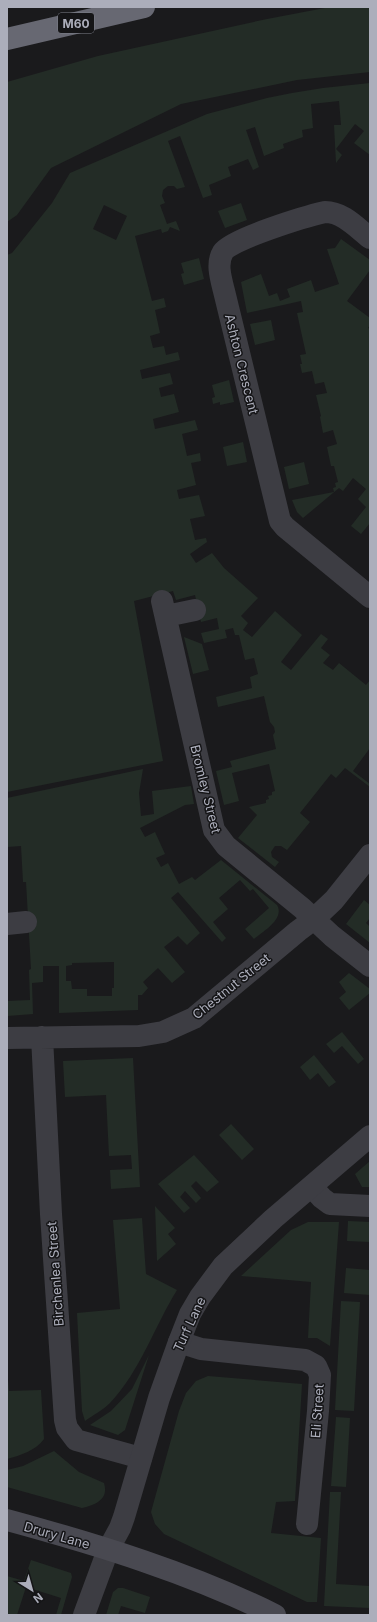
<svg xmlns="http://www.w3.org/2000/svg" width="377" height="1622" font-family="Inter,sans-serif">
	<rect width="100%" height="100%" fill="#1a1a1c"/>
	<!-- green -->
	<path fill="#232c26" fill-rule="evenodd" d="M330,7h40v65l-73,8 -116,24 -130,64 -34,47 -10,7v-140l91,-26 169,-37z
		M370,83v72l-16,-12 10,-12 -9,-7 -19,25 6,6 -6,8 -2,-38h7l-2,-24 -28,3 2,24 -11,2 1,7 -20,7 1,4 -20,8 -9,-29 -9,3 13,37 -6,3 -5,-11 -20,8 3,9 -22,9 3,10 -9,3 -23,-62 -12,5 17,46 -8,2 -3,-3h-6l-5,4 -1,6 3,7 -5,2 7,19 9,-3 4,10 -10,-4 -2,4 -6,2 -1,-4 -26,7 17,65 12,-3 2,9 -11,3 5,23 -10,3 3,12 11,-2 2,9 12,-3 2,8 -40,10 2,9 28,-6 3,11 -14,4 2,9 13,-3 5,18 -26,7 2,10 40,-9 3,10 -16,4 5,22 13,-3 1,8 -10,2 5,22 -19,5 2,9 20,-4 6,21 -15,3 5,21 11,-2 1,4 -17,12 6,9 16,-10 12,15 34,30 -17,18 7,7 -5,7 9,7 23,-26 27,24 -21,27 10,8 30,-36 7,5 -7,9 9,7 -7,8 10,7 6,-7 27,22 4,-5v68l-17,23 17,13v3l-25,-19 -9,10 -5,-4 -31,39 10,9 -23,28 -6,-4h-6l-4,6 1,5 7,5 -4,5 -37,-29 19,-23 -8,-8 17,-4v-3l3,-1 -1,-3 4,-1v-3l3,-1 -6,-27 -37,9 7,28 -15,4 -8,-34 16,-4 -2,-6 46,-12 -3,-14 2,-3 -1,-5 -4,-5 -6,-26 -46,11 -2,-10 36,-9 -2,-11 8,-3 -4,-16 -9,2 -6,-25h-4l-2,-7 -8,2 2,8 -23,5 -3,-10 18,-4 -2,-11 -16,4 -6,-27 -19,5 -3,-9 -39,10 29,160 -156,31v-537l5,-2 40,-50 18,-30 137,-59 60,-16 25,-5 31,-5zM104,205l23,11 -11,24 -23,-11z
		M241,203l6,17 -22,8 -7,-17z
		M341,239l29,21v10l-23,31 23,17v7l-2,3 2,1v194l-9,11 -10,-8 15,-19 -8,-8 8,-10 -13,-11 -10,13 -4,-3 -36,30 -6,-6 -5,-12 42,-8 -1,-4 3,-1 -1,-4 3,-1 -4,-16h-3l-4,-19 10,-3 -4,-14 -10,3 -3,-16 1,-1 -5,-21 11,-2 -3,-11 -9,2 -3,-13 -10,2 -2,-9h2l-2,-9 6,-1 -9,-41 6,-1 -2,-11 -54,12 -6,-31 20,-8 8,22 8,-3 3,8 10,-4 -3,-8 24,-9 4,12 24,-8 -12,-35 8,-1z
		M199,258l5,21 -20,6 -3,-11 3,-1 -3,-10z
		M271,320l4,20 -20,5 -5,-21z
		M229,380l5,22 -14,3v-3l-7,2 -1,-6 3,-1 -3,-12z
		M243,442l4,20 -20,4 -4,-19z
		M304,462l5,22 -20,5 -5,-22z
		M184,637l18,7 7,26 -16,4z
		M143,769l-4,24 2,23 13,-2 -2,-23 39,-5 3,18 -9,1 -45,23 5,9 10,-5 10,22 -9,4 5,9 7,-4 11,21 13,-7 3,3 26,-20 56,45c8,14 -14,26 -23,34l-9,-10 24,-21 -16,-19 -3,2 -10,-11 -21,18 9,11 -15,13 13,16 -4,4 -44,-50 -7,6 29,35 -13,12 -9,-9 -14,11 21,25 -13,11 -14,-15 -15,14 5,6 -6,7h-4v15l-79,3v-47h-16v16l-11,1 1,31 -26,2v-15l23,-1 -1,-30 2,-1 -5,-87h-3l-2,-36 -14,1v-49zM114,962v26h-2v8h-25v-7h-15l-1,-8h-5v-15l6,-1v-2z
		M364,900l6,5v13l-4,5 4,4v16l-24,-19z
		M349,973l21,16v4l-21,17 -10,-12 7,-6 -7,-10z
		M342,1032l22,27 -6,5 -16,-18 -8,7 -8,-9z
		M314,1055l22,27 -7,5 -11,-14 -8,7 -10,-13z
		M133,1058l7,129 -29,2 -1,-19 22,-1 -1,-14 -22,1 -3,-61 -41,2 -2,-36z
		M231,1124l23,25 -12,11 -23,-25z
		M194,1155l25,27 -12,10 -11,-11 -5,5 10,12 -5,5 -11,-12 -5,6 10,11 -6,5 -26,-29z
		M370,1161v26h-8l-7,-13z
		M155,1206l20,22 -7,6 8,10 -19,17z
		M142,1218l4,56 31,16c-23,37 -36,80 -67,113 -7,7 -17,12 -25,18l-3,-10 -5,-98 43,-4 -7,-89z
		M348,1221l22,1v20l-23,-1z
		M308,1222h31l-9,124 -13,-8h-9l3,-56 -70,-6 50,-46z
		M346,1268l24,2v25l-26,-2z
		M341,1301l19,1 -6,109 -19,-1z
		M149,1355l-24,75 -7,5 -28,-10 21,-14 21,-22z
		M7,1368l2,23 32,-1 3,49c-9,12 -23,16 -37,20z
		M208,1376l94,8 -7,117 -19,1 -5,31 50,5 -4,64h-10l-143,-68 -9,-10 -4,-12 28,-101 7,-18 10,-12z
		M336,1417l14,1 -4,69 -15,-1z
		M54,1451l25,21 25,11c5,16 -8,22 -22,25l-75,-21v-17l16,-4z
		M330,1492h11l-5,92 34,2v22l-46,-2z
		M31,1560l40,13 1,4 -11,38h-5l5,-17 -35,-11 -9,28h-10v-39l17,5z
		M118,1588h5l27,9 -5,16 -24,-7 -3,9h-12l7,-23z"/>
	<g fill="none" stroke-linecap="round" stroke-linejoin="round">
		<!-- minor -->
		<path stroke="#3d3d43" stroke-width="22" d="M370,238c-14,-11 -27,-26 -45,-26 -18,4 -94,27 -102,40 -7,11 -2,27 1,39l56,230 5,6 85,70
			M162,601l52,229 12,16 76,62 30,28 38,30
			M166,616l29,-6
			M7,924l19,-2
			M42,1037l9,177 14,206 2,8 9,12 65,18
			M7,1038l132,-2 24,-4 31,-14 104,-87 16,-12 20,-19 36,-45
			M312,1187l10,11 8,6 40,2
			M179,1342l22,7 104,11 11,6 4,9 -2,36 -11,113
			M84,1615l24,-65"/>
		<!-- tertiary -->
		<path stroke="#3d3d43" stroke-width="22" d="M108,1550l12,-22 4,-11 35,-119 20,-56 11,-28 10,-17 23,-31 50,-47 97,-83"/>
		<!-- secondary -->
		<path stroke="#494951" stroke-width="22" d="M7,1520c92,25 183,53 268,95"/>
		<!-- motorway -->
		<path stroke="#676872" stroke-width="22" d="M7,39l137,-32"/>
	</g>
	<g text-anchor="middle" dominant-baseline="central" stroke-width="3" stroke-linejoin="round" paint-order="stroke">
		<!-- shield labels -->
		<rect fill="#151517" stroke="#7f808a" stroke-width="1" x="58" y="13" width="36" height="20" rx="3"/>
		<g font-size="12" font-weight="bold" fill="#acaebb">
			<text x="76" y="23">M60</text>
		</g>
		<!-- street labels -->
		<g font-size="13" fill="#acaebb" stroke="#151517">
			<text transform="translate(242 364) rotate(76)">Ashton Crescent</text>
			<text transform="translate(206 789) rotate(76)">Bromley Street</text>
			<text transform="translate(231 986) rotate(-39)">Chestnut Street</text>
			<text transform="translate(55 1274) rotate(-94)">Birchenlea Street</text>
			<text transform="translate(189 1324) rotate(-65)">Turf Lane</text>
			<text transform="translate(317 1411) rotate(-86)">Eli Street</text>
			<text transform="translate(57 1535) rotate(16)">Drury Lane</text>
		</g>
	</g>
	<!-- border -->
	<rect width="377" height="1622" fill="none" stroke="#acaebb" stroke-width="16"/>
	<!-- north arrow -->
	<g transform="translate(32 1590) rotate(143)" stroke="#151517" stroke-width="3" paint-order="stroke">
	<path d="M0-3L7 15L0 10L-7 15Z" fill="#acaebb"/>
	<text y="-6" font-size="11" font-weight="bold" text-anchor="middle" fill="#acaebb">N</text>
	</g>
</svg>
